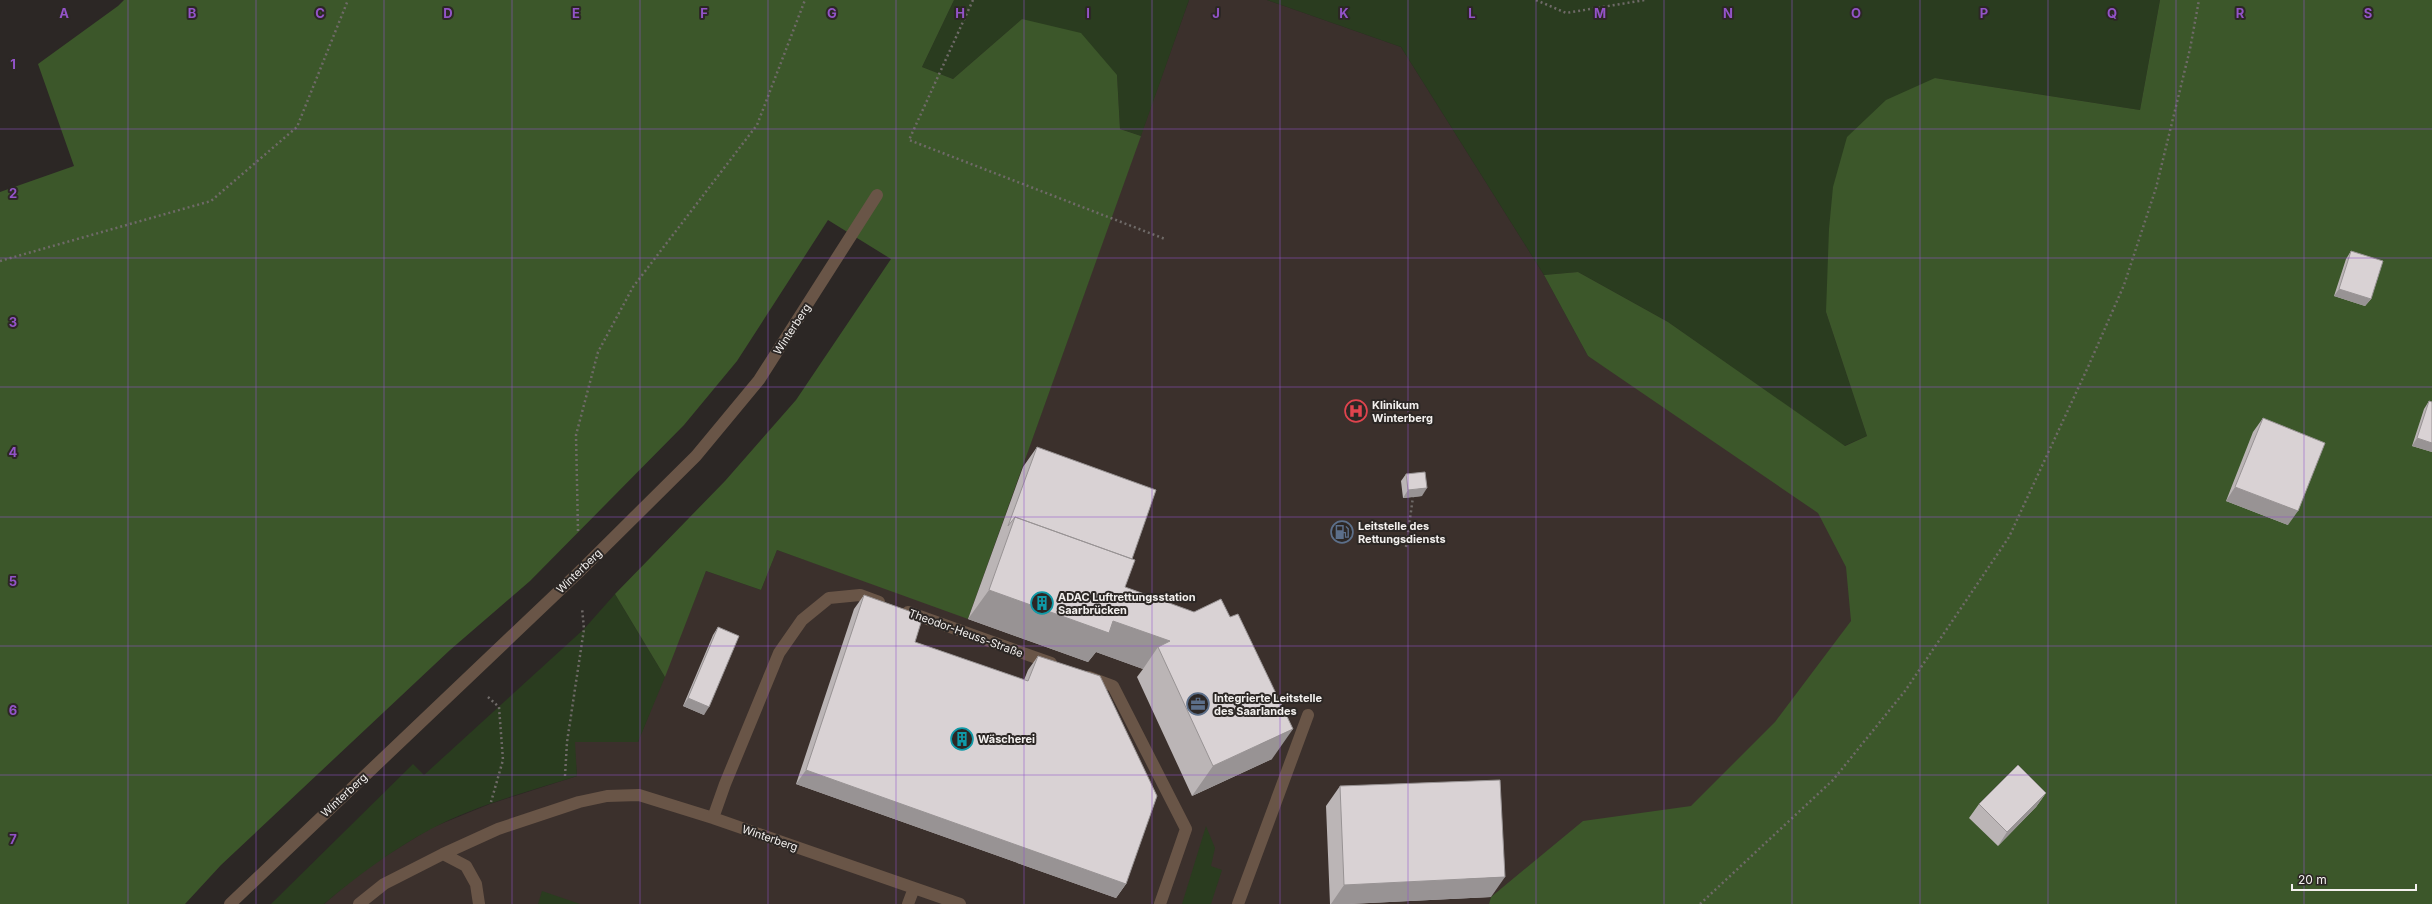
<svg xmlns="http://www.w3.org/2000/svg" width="2432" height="904" font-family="Inter,sans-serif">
	<rect width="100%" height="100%" fill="#2c2725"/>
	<!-- built -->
	<path fill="#3b302c" d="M1189,0h78l134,47 143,228 44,81 357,225 -134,176 -320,140 -2,7h-1165l42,-36 65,-40 59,-24 87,-28 -3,-34h64l68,-171 55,19 16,-40 71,25 146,-29z"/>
	<!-- green -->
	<path fill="#2a3c1f" d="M954,0h235l-48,136 -21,-7 -3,-54 -95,-56 -69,60 -31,-12z
		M1267,0h893l-20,110 -205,-32 -109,234 41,124 -23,10 -176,-124 -90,-50 -34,3 -143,-228z
		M615,594l50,83 -27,65h-63l2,34c-47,15 -104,30 -146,53 -39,21 -74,47 -107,75h-53l142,-140 11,11 160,-146z
		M1206,826l9,22 -4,18 11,4 -11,34h-29z
		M542,891l38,13h-42z"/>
	<!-- forest -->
	<path fill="#3c572a" d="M124,0h830l-32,67 31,12 69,-60 59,14 36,42 3,54 21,7 -173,483 -191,-69 -16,40 -55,-19 -41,106 -50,-83 110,-113 71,-81 95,-141 -63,-39 -91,141 -53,64 -154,156 -80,69 -229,215 -36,39h-185v-712l74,-26 -36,-102 80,-58z
		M2160,0h272v904h-943l2,-7 92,-76 108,-15 84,-84 76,-101 -5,-54 -28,-54 -230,-157 -44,-81 34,-3 90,50 177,124 22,-10 -41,-124 3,-83 4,-42 14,-50 39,-37 49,-22 205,32z"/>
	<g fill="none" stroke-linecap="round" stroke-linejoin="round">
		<!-- path -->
		<path stroke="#6f6a68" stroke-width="2.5" stroke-dasharray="2 3" stroke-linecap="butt" d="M973,0l-64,140 256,99
			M1536,0l30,13 79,-13
			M0,261l211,-60 86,-74 51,-127
			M578,531l-2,-96 22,-83 35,-65 124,-162 48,-125
			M1406,547l7,-50
			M488,697l11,10 4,53 -12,42
			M565,776l2,-34 17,-113 -2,-21
			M1700,904l133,-124 72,-89 104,-154 79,-170 36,-82 32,-97 34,-139 9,-49"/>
		<!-- minor -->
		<path stroke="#695547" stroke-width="12" d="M908,612l143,51
			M1089,677l24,9 73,143 -26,75
			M713,818l12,-34 54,-131 23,-33 27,-22 31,-3 19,7
			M443,854l55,-25 81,-27 28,-6 32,-1 74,23 247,86
			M230,904l349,-332 117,-116 63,-76 118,-185
			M359,904l25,-20 59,-30 23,12 10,18 3,20
			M908,904l6,-16
			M1238,904l70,-189"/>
	</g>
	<!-- wall -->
	<path fill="#bbb5b6" d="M2351,251l20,48 -6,7 -31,-10 12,-37z
		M2429,401l3,51 -20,-6 12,-37z
		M2263,418l25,107 -62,-24 27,-69z
		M1037,447l95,112 -7,28 147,172 -80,37 -55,-119 6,-8 -47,-17 -8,10 -120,-43 55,-152z
		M1406,474l16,22 -19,2 -2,-17z
		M864,595l51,47 109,38 4,-10 10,-14 88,228 -10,14 -320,-114 58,-175z
		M718,627l-14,88 -21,-9 30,-71z
		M1340,786l151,111 -142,7h-19l-4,-98z
		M2046,793l-10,14 -38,39 -29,-28 10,-14z"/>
	<!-- shaded-wall -->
	<path fill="#989394" d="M2339,289l32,10 -6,7 -31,-10z
		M2417,438l15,5v9l-20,-6z
		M2235,487l63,24 -10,14 -62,-24z
		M1427,488l-5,8 -19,2 5,-8z
		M989,590l124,31 57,20 -12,6 -15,22 -47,-17 -8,10 -120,-43z
		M688,698l21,9 -5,8 -21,-9z
		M1293,729l-21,30 -80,37 21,-30z
		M806,770l320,114 -10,14 -320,-114z
		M2046,793l-10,14 -38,39 9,-14z
		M1505,877l-14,20 -142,7h-18l13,-19z"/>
	<!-- building -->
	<path fill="#d9d2d4" stroke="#989394" d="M2351,251l32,10 -12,38 -32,-10z
		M2429,401l3,1v41l-15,-5z
		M2263,418l62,25 -27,68 -63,-24z
		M1037,447l119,43 -24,69 -117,-42 -7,9z
		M1425,472l2,16 -19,2 -2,-16z
		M1015,517l120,43 -10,27 69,25 27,-13 9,18 8,-3 55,115 -80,37 -55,-119 12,-6 -57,-20 -4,12 -120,-43z
		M864,595l59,21 -8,26 113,39 10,-25 62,20 57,120 -31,88 -320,-114z
		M718,627l21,9 -30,71 -21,-9z
		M2018,765l28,28 -39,39 -28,-28z
		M1500,780l5,97 -161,8 -4,-99z"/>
	<!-- grid -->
	<path fill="none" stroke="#9353c8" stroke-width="1" stroke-opacity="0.55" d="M128,0v904M256,0v904M384,0v904M512,0v904M640,0v904M768,0v904M896,0v904M1024,0v904M1152,0v904M1280,0v904M1408,0v904M1536,0v904M1664,0v904M1792,0v904M1920,0v904M2048,0v904M2176,0v904M2304,0v904M0,129h2432M0,258h2432M0,387h2432M0,517h2432M0,646h2432M0,775h2432"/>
	<!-- icons -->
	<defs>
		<g id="hospital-ring" transform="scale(1.15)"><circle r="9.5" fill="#2c2725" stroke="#e0444e" stroke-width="1.5"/><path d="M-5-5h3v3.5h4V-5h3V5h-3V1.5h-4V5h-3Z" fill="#e0444e"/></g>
		<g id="fuel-ring" transform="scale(1.15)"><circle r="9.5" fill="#2c2725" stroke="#5c6f8a" stroke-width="1.5"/><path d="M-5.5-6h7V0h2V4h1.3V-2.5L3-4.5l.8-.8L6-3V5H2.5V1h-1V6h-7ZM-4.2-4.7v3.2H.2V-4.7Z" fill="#5c6f8a"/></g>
		<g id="building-ring" transform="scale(1.15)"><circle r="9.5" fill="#2c2725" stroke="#0f9aa8" stroke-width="1.5"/><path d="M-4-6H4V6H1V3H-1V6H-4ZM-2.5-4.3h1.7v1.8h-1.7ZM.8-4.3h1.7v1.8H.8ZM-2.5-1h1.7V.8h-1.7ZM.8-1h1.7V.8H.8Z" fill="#0f9aa8"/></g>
		<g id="office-ring" transform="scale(1.15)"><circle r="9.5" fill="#2c2725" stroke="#5c6f8a" stroke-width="1.5"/><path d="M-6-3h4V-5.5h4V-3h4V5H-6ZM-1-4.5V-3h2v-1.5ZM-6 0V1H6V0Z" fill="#5c6f8a"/></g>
	</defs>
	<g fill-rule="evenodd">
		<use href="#hospital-ring" x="1356" y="411"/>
		<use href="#fuel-ring" x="1342" y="532"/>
		<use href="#building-ring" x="1042" y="603"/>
		<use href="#office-ring" x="1198" y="704"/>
		<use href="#building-ring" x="962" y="739"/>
	</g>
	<g text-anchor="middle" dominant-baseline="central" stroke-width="4" stroke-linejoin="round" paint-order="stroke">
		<!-- street labels -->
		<g font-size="11" fill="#f3f0ee" stroke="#2c2725">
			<text transform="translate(792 329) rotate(-57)">Winterberg</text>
			<text transform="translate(579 571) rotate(-44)">Winterberg</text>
			<text transform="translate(966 633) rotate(20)">Theodor-Heuss-Straße</text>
			<text transform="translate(344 795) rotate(-43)">Winterberg</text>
			<text transform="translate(770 838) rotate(19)">Winterberg</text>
		</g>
		<!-- poi labels -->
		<g font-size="11" font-weight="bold" fill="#f3f0ee" stroke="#2c2725" text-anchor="start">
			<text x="1372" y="405">Klinikum<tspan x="1372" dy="13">Winterberg</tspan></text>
			<text x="1358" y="526">Leitstelle des<tspan x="1358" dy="13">Rettungsdiensts</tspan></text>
			<text x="1058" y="597">ADAC Luftrettungsstation<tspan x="1058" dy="13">Saarbrücken</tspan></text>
			<text x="1214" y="698">Integrierte Leitstelle<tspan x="1214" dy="13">des Saarlandes</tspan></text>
			<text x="978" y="739">Wäscherei</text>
		</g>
	</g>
	<g font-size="13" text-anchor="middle" font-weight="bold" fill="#9353c8" stroke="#2c2725" stroke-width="4" stroke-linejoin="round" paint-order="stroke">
		<text x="64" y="18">A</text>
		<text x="192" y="18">B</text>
		<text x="320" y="18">C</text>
		<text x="448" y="18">D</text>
		<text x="576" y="18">E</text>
		<text x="704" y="18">F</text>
		<text x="832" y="18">G</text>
		<text x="960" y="18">H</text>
		<text x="1088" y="18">I</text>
		<text x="1216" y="18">J</text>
		<text x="1344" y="18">K</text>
		<text x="1472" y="18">L</text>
		<text x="1600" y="18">M</text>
		<text x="1728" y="18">N</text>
		<text x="1856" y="18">O</text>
		<text x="1984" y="18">P</text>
		<text x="2112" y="18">Q</text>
		<text x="2240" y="18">R</text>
		<text x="2368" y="18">S</text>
		<text x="13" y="69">1</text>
		<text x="13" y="198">2</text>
		<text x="13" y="327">3</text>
		<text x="13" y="457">4</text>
		<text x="13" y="586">5</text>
		<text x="13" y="715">6</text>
		<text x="13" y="844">7</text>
	</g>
	<!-- scale -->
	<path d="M2292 884v6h124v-6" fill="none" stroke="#f3f0ee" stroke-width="2"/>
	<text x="2298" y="884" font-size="12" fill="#f3f0ee" stroke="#2c2725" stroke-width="3" paint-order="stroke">20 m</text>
</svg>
